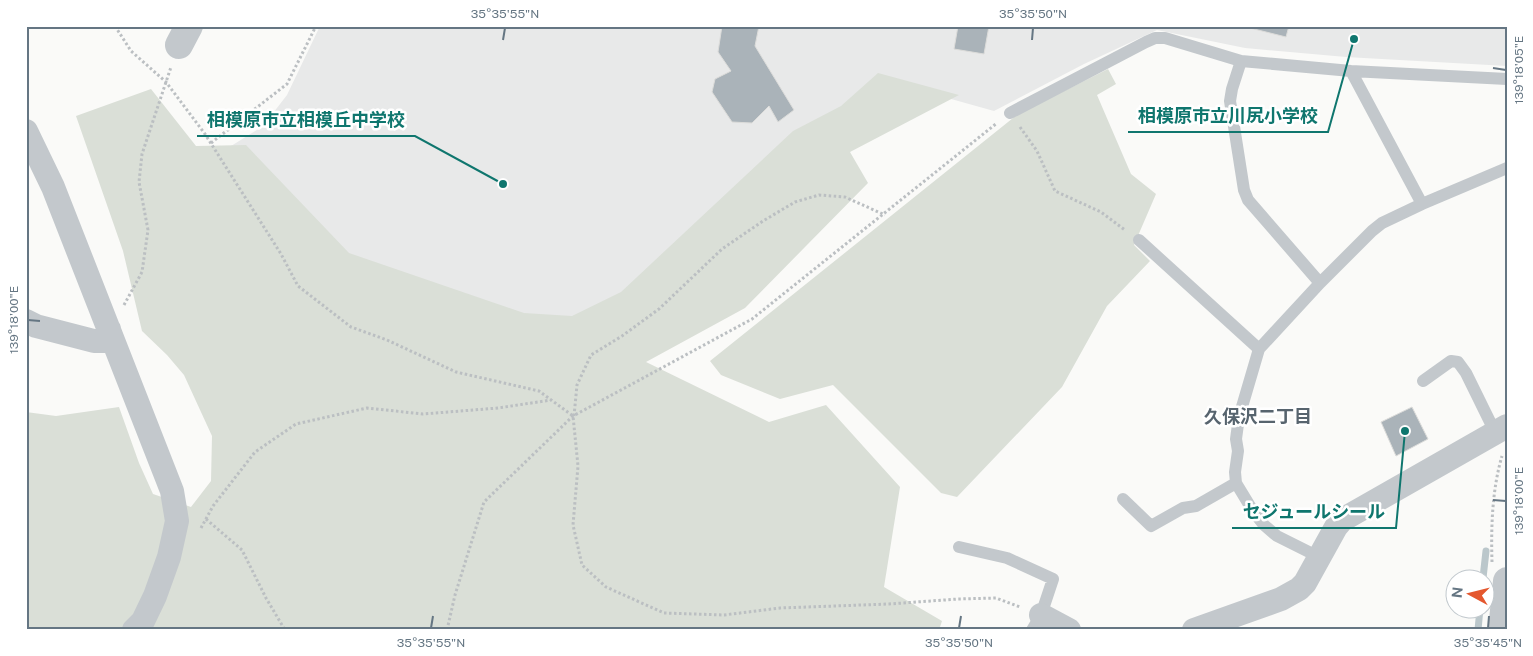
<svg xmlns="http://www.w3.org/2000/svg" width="1533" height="656" font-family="'Public Sans','Noto Sans JP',sans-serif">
	<rect width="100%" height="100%" fill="#fafaf8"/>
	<!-- built -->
	<path fill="#e8e9e9" d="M320,26h1187v40l-161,-9 -101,-9 -88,-18 -73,34 -90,47 -93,-26 -315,259 -253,-56 -110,-137 40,-25 24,-31z"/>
	<!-- green -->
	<path fill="#dadfd7" d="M1108,69l8,15 -19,11 34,79 25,20 -22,51 16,16 -43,45 -45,81 -105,110 -16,-4 -108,-108 -53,14 -59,-24 -11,-14 308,-247z
		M878,73l81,22 -109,57 18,31 -123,125 -99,54 123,60 57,-17 74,82 -16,100 58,34 -3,9h-913v-218l30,4 63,-9 20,56 14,31 38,13 20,-26 1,-45 -28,-61 -17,-20 -25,-24 -19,-80 -47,-135 75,-27 45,57 50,-1 103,108 175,60 48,3 49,-24 172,-161 48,-25z"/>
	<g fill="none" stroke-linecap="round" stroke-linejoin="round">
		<!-- stream -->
		<path stroke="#bbc7cb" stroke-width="7" d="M1483,578l3,-27
			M1478,630l2,-22"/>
	</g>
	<!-- building -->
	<path fill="#aab3b9" stroke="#dcdcda" d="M722,26h37l-4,20 39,64 -16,12 -9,-16 -17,17 -20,-1 -20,-30 3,-13 16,-8 -13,-19z
		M958,26h31l-5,28 -30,-5z
		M1242,26h47l-3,11z
		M1412,407l16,32 -32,17 -15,-34z"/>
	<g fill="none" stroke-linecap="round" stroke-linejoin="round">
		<!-- path -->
		<path stroke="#bbbfc2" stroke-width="3" stroke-dasharray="2.5 2.5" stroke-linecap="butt" d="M115,26l16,25 35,31 39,52 76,120 17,32 53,41 36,13 69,32 83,19 34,25 5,50 -5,59 9,40 24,22 58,26 60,2 56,-7 109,-4 69,-5 38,-1 24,9
			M1020,127l17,24 18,40 46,21 24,18
			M211,143l76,-59 29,-58
			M124,305l18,-33 6,-42 -9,-48 3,-28 29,-87
			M574,416l3,-31 14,-30 31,-19 37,-27 63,-60 41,-28 32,-19 24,-7 26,2 40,18
			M206,519l36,31 24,48 19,32
			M201,528l12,-22 42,-54 41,-28 71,-16 56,6 75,-6 53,-8
			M1492,562c-1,-35 0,-72 10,-106
			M447,630l8,-35 29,-93 89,-86 179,-97 245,-196"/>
		<!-- service -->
		<path stroke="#c3c8cc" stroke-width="12" d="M1241,61l-9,28 -2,12 14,89 4,10 72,83
			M1351,71l71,133
			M1010,113l136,-71 9,-4h10l76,23 110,10 156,8
			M1139,240l120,109
			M1423,381l28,-20 7,1 8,11 29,59
			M1123,499l28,27 32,-18 13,-2 40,-23
			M959,547l48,11 46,21 -12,36 -9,15
			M1319,557l-42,-21 -13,-11 -11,-14 -17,-28 -1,-11 3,-21 -2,-12 3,-22 20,-68 61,-66 52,-52 10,-8 40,-19 85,-36"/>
		<!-- minor -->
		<path stroke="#c3c8cc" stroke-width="24" d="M26,131l27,56 119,304 5,30 -8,36 -14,39 -12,25 -9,9
			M26,321l10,5 58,15h10l5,-12
			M1041,615l28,15
			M1194,630l87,-31 18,-10 6,-6 31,-56 6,-7 165,-94"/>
		<!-- tertiary -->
		<path stroke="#c3c8cc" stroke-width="28" d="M179,45l10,-19
			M1502,630l5,-49"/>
	</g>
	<!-- ticks -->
	<path fill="none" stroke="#657683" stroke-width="2" d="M503,40l2,-12M1032,40l1,-12M1493,68l13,2M28,320l12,1M1493,500l13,1M431,628l2,-12M959,628l2,-12M1488,628l1,-12"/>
	<g text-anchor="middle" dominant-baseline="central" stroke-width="5" stroke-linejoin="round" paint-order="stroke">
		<!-- neighbourhood labels -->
		<g font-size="18" font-weight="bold" fill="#57646e" stroke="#fff">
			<text x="1258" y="416">久保沢二丁目</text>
		</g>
	</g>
	<!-- callouts -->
	<path fill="none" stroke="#0f766e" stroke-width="2" d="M1354 39L1328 132H1128M503 184L415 136H197M1405 431L1396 528H1232"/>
	<g fill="#0f766e" stroke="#fff" stroke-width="2">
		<circle cx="1354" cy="39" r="5"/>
		<circle cx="503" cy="184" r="5"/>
		<circle cx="1405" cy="431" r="5"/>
	</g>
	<g font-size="18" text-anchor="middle" font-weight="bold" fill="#0f766e" stroke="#fff" stroke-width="5" stroke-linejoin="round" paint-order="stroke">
		<text x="1228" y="122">相模原市立川尻小学校</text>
		<text x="306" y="126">相模原市立相模丘中学校</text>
		<text x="1314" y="518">セジュールシール</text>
	</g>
	<!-- border -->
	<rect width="1533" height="656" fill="none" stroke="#ffffff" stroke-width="55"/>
	<!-- north arrow -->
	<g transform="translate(1470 594) rotate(277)"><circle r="24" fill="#ffffff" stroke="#c1c8cd"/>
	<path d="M0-4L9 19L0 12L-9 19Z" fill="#e4572e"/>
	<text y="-8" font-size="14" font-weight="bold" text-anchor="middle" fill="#657683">N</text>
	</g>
	<rect x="28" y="28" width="1478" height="600" fill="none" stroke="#657683" stroke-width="2"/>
	<g font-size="12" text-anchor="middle" fill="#657683">
		<text x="505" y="18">35°35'55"N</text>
		<text x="1033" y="18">35°35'50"N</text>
		<text transform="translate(1519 70) rotate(-90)" y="4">139°18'05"E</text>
		<text transform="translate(14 320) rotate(-90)" y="4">139°18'00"E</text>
		<text transform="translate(1519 501) rotate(-90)" y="4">139°18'00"E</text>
		<text x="431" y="647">35°35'55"N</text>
		<text x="959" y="647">35°35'50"N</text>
		<text x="1488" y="647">35°35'45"N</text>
	</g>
</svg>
